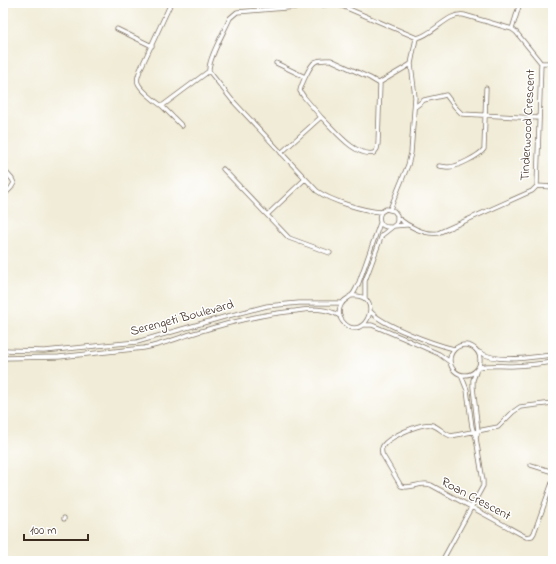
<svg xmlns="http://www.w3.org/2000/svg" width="556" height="564" font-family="'Indie Flower',sans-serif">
	<rect width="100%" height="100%" fill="#fff"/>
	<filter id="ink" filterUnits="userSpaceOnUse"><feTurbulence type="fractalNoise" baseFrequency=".025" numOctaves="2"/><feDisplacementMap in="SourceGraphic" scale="8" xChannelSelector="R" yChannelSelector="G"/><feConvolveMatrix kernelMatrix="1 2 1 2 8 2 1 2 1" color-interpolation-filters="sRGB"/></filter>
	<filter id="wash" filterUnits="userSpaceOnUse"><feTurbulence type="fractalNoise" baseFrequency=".012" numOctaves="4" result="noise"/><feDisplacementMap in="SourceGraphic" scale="16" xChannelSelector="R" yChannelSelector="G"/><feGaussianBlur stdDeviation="0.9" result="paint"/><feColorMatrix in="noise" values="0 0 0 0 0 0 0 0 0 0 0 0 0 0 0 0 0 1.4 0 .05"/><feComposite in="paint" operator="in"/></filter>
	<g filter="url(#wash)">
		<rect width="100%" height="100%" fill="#f1ecd7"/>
	</g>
	<g filter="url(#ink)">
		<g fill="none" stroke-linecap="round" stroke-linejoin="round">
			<!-- minor casing -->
			<g stroke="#7b6e5f" stroke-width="5">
				<path id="minor" d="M171,3l-31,67c-1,4 -4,9 -2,13 2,6 18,19 24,23l47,-35
					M117,29l35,17
					M512,29l8,-26
					M276,63l29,14
					M541,63h12
					M379,83l32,-19
					M162,106l20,20
					M415,107l9,-7 22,-5 9,12 7,7 77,4
					M281,153l40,-36c13,12 33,40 53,36l3,-4 1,-5 2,-60 -10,-6 -39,-18c-5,0 -11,-1 -16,2 -5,3 -14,23 -15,29l4,6 17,20
					M439,166c3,0 6,1 10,1 8,0 30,-11 35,-18l2,-61
					M3,169l9,10 2,4 -3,5 -8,8
					M223,169l66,69 41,15
					M537,186l16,1
					M390,209l18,-44 3,-12 4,-56 -4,-33 5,-26
					M381,212c-17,-1 -50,-11 -64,-21l-85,-91 -23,-29c-1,-12 16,-41 21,-53l7,-6 97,-8 8,2 75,32c16,-3 31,-26 47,-23l48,14 4,3 25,31 -4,123 -5,5 -7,3 -87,39c-14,2 -30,-7 -40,-15
					M267,215l38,-36
					M394,226l12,-1
					M350,296c37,-4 15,48 -6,27 -5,-5 -6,-12 -3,-18 2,-5 7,-6 11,-10 3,-3 4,-7 6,-10l22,-62
					M365,299v-18l17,-46 14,-11 1,-3v-6l-3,-4 -8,-2 -5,3c-4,8 0,16 9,15
					M370,311c13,15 64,33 84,38
					M363,325h9l31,13 36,16 11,8
					M450 360a15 15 0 1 1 30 0a15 15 0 1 1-30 0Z
					M3,350l41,1 93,-9 87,-25 43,-11 32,-3h43
					M479,352c19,12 53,5 74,3
					M3,358l56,-1 85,-9c17,-3 31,-9 47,-14 34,-10 69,-20 104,-23 17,-2 30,-4 45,5
					M479,367c10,-2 19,-1 29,-1 15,0 30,-2 45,-4
					M553,403l-33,4 -7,5 -15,15 -47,9c-7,-2 -12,-9 -19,-11 -10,-3 -47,13 -50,23 -1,2 0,4 0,6l19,32c10,4 19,-5 30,-1l95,52 6,-1 2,-3 19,-53
					M476,438l2,-7 -5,-44v-7l3,-8
					M531,465l22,7
					M64,518v1
					M442,561l41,-75v-5l-7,-43 -4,-11 -5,-37 -6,-15"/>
			</g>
			<!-- minor -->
			<use href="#minor" stroke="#fff" stroke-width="3.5"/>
		</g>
	</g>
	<g text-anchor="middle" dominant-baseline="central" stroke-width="3" stroke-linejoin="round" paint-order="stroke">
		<!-- street labels -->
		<g font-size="13" fill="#3b2a1e" stroke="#fff">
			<text transform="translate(528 125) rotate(-87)">Tinderwood Crescent</text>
			<text transform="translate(182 318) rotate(-15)">Serengeti Boulevard</text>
			<text transform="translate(476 499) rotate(28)">Roan Crescent</text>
		</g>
	</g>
	<!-- margin -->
	<rect width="556" height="564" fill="none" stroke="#fff" stroke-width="16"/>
	<!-- scale -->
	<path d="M24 534v6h64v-6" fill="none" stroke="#3b2a1e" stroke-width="2"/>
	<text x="30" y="534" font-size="12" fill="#3b2a1e" stroke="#ffffff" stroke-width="3" paint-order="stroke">100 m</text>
</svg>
